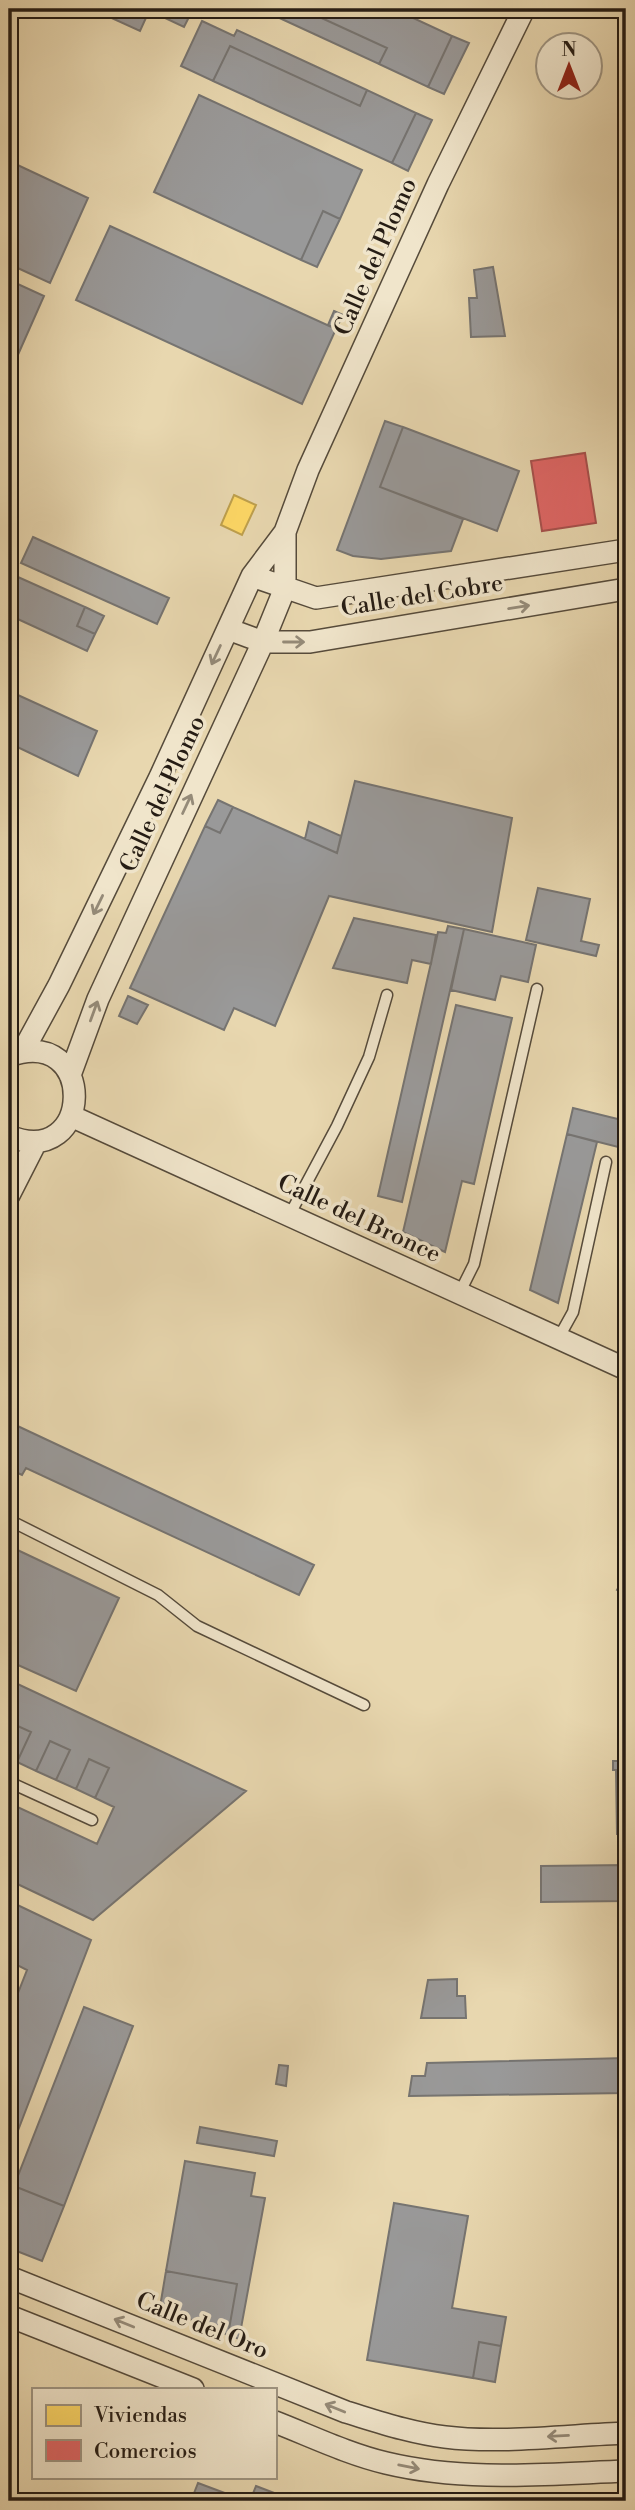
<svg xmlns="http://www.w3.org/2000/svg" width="635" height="2510" font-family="'Libre Bodoni',serif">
	<rect width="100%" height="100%" fill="#e8d7af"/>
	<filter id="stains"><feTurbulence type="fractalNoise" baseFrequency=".00286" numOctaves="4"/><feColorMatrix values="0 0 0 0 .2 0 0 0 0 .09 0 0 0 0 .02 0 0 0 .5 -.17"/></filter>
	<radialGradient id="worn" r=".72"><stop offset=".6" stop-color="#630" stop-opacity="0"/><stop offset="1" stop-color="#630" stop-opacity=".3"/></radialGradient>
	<!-- homes -->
	<path fill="#ffd966" stroke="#bea04d" stroke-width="2" d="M234,495l22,10 -14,30 -21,-10z"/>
	<!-- shops -->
	<path fill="#e06666" stroke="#a8504d" stroke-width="2" d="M585,453l11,70 -54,8 -11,-70z"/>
	<!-- industry -->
	<path fill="#999" stroke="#767471" stroke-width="2" d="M92,9h58l-10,22z
		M169,9l23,2 -8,16 -19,-9z
		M260,9h42l85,39 -8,16z
		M302,9h92l58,27 -24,51 -49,-23 8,-16z
		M202,21l32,15 3,-6 130,60 -7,16 -130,-60 -17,35 -32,-15z
		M452,36l17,7 -25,51 -16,-7z
		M230,46l130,60 7,-16 49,23 -24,50 -179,-82z
		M199,95l163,75 -22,49 -17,-8 -22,49 -147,-68z
		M416,113l16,7 -24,51 -16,-8z
		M9,161l79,37 -38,85 -41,-19z
		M323,211l17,8 -23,48 -16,-7z
		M110,226l226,103 -34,75 -226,-104z
		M493,267l12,69 -34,1 -2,-39h8l-3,-28z
		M9,280l35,16 -35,79z
		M334,311l9,4 -7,14 -8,-4z
		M385,421l18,6 -23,60 83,32 -12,32 -70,8 -28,-3 -16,-6z
		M403,427l116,44 -22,60 -117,-44z
		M33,537l136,61 -12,26 -136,-61z
		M9,573l76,34 -8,19 18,8 -8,17 -78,-36z
		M85,607l19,9 -9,18 -18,-8z
		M9,691l88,40 -19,45 -69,-33z
		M355,781l157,37 -20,114 -163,-36 -54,130 -41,-18 -10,22 -94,-42 75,-162 15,7 13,-26 104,46z
		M218,800l15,7 -13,26 -15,-7z
		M309,822l32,14 -4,17 -32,-14z
		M538,888l52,11 -9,42 18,4 -3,11 -70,-16z
		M354,918l82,17 -5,29 -19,-4 -5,23 -74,-15z
		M448,926l16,3 -62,273 -24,-6 60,-264 8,1z
		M464,929l72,16 -8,37 -27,-6 -6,24 -44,-10z
		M128,996l20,9 -11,19 -18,-8z
		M456,1005l56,13 -38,166 -12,-3 -17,71 -42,-20z
		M573,1108l53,13v28l-59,-15z
		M567,1134l30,8 -39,161 -28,-13z
		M9,1422l305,143 -15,30 -273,-127 -4,7 -13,-6z
		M9,1546l110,52 -43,93 -67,-30z
		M626,1575v20l-9,-5z
		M9,1680l237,111 -153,129 -84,-40v-77l88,41 17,-37 -19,-9 14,-30 -20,-9 -13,30 -20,-9 14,-30 -20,-9 -14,30 -19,-9 14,-30 -20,-9 -2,4z
		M11,1723l20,9 -14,30 -8,-4v-31z
		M50,1741l20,9 -14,30 -20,-9z
		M89,1759l20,9 -14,30 -19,-9z
		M613,1761h13v73h-9l-1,-64h-3z
		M626,1865v36l-85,1v-36z
		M9,1901l82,39 -82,214v-138l18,-46 -18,-9z
		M457,1979v17h8l1,22h-45l7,-38z
		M84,2007l49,19 -69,180 -50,-20z
		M626,2058v35l-217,3 3,-20h13l2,-13z
		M279,2065l9,1 -2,20 -10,-2z
		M200,2127l77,14 -3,15 -77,-13z
		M185,2161l70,12 -4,23 14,2 -26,141 -11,-4 9,-51 -71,-13z
		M14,2186l50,20 -22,55 -33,-13v-47z
		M394,2203l74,13 -16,92 54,9 -5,29 -22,-4 -6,36 -106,-18z
		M166,2271l71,13 -9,51 -68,-28z
		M479,2342l22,4 -6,36 -22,-4z
		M198,2483l48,18h-55z
		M256,2486l39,15h-45z"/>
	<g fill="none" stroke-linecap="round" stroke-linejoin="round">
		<!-- service casing -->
		<g stroke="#564b3b" stroke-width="13">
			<path id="service" d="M289,1216l48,-90 32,-69 18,-62
				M459,1294l15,-30 63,-275
				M558,1339l15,-27 33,-150
				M9,1520l149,75 39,31 167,79
				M9,1782l83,38"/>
		</g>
		<!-- minor casing -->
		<g stroke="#564b3b" stroke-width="24">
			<path id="minor" d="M252,576l64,22 310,-48
				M228,629l35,13h47l316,-53
				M23,1051l36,-66 101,-208 92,-201 33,-44 23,-62 130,-286 86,-175
				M9,1056c89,-32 85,115 0,80
				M70,1075l28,-76 165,-357 22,-54v-56
				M71,1116l555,253
				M9,1195l27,-53
				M9,2277l337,135c33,10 65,21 99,25 54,7 126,-2 181,-4
				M9,2316l184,73
				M275,2422c36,14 73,32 111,41 79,19 160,11 240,8"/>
		</g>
		<!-- service -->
		<use href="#service" stroke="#f0e5cb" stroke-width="10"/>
		<!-- minor -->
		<use href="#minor" stroke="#f0e5cb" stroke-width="21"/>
	</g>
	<!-- one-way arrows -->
	<defs><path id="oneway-shaft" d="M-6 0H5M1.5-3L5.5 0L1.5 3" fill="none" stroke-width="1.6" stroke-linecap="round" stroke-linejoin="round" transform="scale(1.75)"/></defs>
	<g stroke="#958b79">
		<use href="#oneway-shaft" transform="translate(519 607) rotate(-9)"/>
		<use href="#oneway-shaft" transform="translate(294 642)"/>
		<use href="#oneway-shaft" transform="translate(216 655) rotate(115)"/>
		<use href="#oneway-shaft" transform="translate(187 804) rotate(-65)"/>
		<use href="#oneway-shaft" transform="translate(98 905) rotate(116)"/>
		<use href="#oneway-shaft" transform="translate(94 1011) rotate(-70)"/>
		<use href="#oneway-shaft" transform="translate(124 2323) rotate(-158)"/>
		<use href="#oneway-shaft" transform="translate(335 2408) rotate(-158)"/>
		<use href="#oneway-shaft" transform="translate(558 2436) rotate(177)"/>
		<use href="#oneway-shaft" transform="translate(409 2467) rotate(11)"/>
	</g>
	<g text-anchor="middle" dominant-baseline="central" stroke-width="7" stroke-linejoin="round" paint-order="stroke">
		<!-- street labels -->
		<g font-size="24" fill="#251c14" stroke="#f0e5cb">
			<text transform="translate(376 257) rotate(-66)">Calle del Plomo</text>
			<text transform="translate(422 596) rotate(-9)">Calle del Cobre</text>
			<text transform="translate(163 794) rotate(-65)">Calle del Plomo</text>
			<text transform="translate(359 1219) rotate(25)">Calle del Bronce</text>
			<text transform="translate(202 2326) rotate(22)">Calle del Oro</text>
		</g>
	</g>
	<!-- margin -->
	<rect width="635" height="2510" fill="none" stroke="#e8d7af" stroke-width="35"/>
	<rect x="10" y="10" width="614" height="2489" fill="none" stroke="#251c14" stroke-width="3.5"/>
	<rect x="18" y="18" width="600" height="2475" fill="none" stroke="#251c14" stroke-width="2"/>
	<!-- legend -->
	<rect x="32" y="2388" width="245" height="91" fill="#f0e5cb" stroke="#9f9582" stroke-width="2"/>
	<rect x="46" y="2405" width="35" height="21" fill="#ffd966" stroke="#9f9582" stroke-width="2"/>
	<text x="94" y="2422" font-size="21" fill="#251c14">Viviendas</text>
	<rect x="46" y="2440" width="35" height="21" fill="#e06666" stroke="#9f9582" stroke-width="2"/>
	<text x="94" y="2458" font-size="21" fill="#251c14">Comercios</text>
	<!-- north arrow -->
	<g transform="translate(569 66)"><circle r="33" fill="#f0e5cb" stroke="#9f9582" stroke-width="2"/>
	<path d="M0-5L12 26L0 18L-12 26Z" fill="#8f2418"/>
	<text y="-10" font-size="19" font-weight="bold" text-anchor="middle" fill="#251c14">N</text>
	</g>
	<rect width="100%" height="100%" filter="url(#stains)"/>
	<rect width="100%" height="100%" fill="url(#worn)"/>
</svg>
